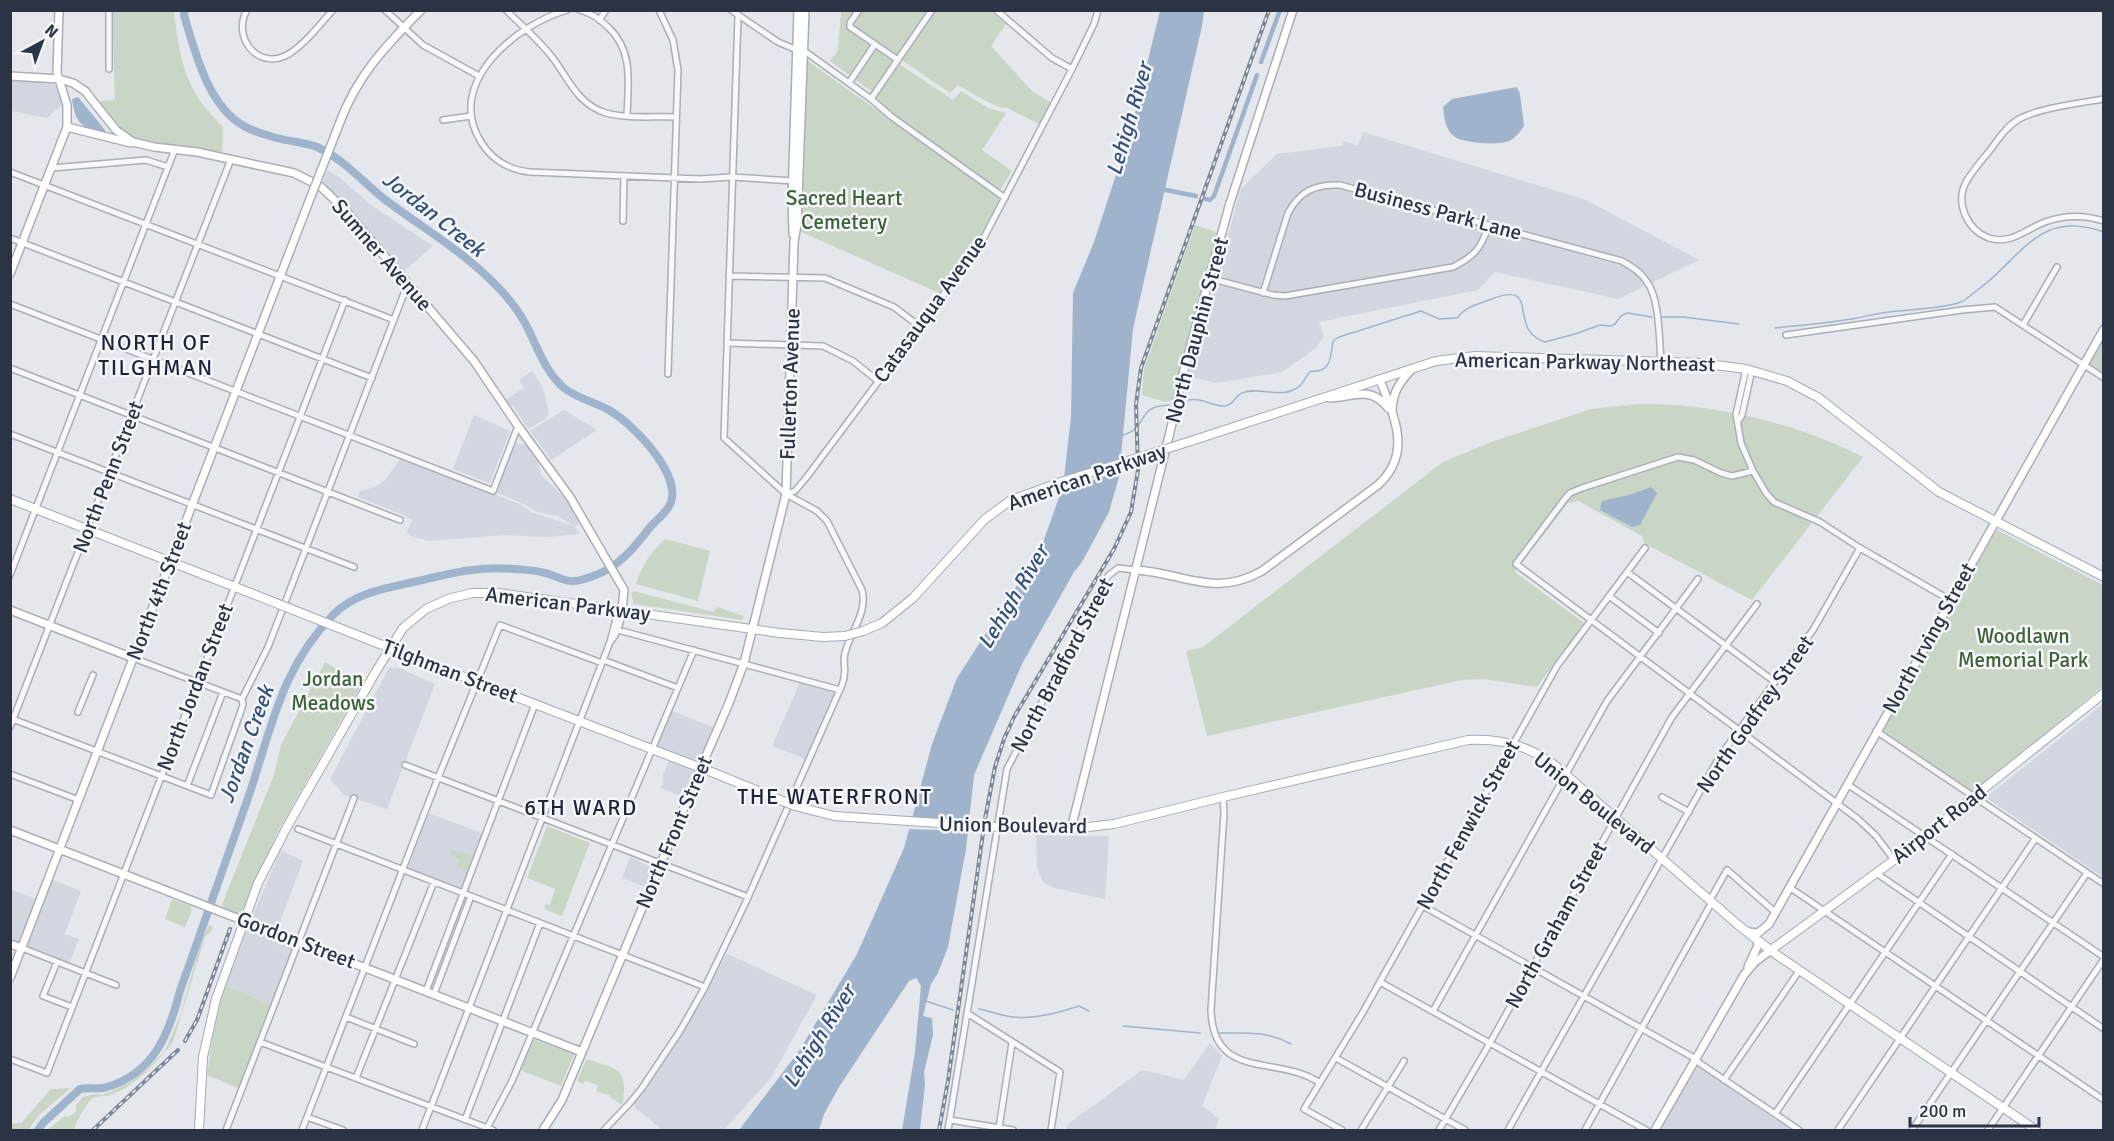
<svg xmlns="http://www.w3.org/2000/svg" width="2114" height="1141" font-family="Signika,sans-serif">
	<rect width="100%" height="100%" fill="#e4e7ec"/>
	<!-- built -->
	<path fill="#d2d6de" d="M10,80l45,4 7,21 -15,13 -36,-7z
		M1363,132l223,68 113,60 -81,39 -123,-27 -17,18 -159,32 5,14 -8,12 -34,24 -67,11 -27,-7 53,-187 36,-35 65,-8 2,-5 14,5z
		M327,170l12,7 32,28 62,41 -29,25 -58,-66 -23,-22z
		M532,371l11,17 6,25 -4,6 -17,10 -15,-24 -4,1 -4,-6 19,-12 -5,-8z
		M564,410l33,20 -46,30 -21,-29z
		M474,415l36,16 -20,52 -37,-14z
		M516,443l11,2 11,18 3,12 20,19 12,16 5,10v4l-3,3 5,7 -33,3 -43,-2 -74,6 -17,-4 -4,-2 -2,-3 5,-12 -11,-6 -43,-17 2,-6 15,-4 10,-7 16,-22 121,47 9,7 43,14 -16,-10 -21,-4 -13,-8 -29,-12z
		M389,668h10l36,16 -48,125 -43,-14 -14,-16z
		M801,680l31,10 2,3 -29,66 -33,-13z
		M2103,704v173l-115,-78 1,-4z
		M670,710l45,18 -14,32 -3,2 -42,-15z
		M669,760l26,11 -10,27 -24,-10 2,-6v-7z
		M429,813l55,21 -23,56 -53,-22z
		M1036,835l73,1 -4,63 -51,-11 -11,-6 -6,-13z
		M281,850l22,11 -26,69 -24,-9 -1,-4z
		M630,857l23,11 -8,19 -23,-9z
		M52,880l29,11 -16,43 14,5 -10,25 -42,-17z
		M10,889l27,10 -16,45 -10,-4z
		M248,927l47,17 -23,61 -47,-19z
		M727,954l90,41 -46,83 -47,52h-61l-28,-22 -1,-4 46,-67z
		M1210,1043l12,13 -20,50 17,12 -4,12h-150l3,-6 74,-54 42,10z
		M1698,1066l93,64h-131z"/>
	<!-- green -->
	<path fill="#c9d6c5" d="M112,11h62c3,24 6,52 17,74 7,16 20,29 32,42l-1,28c-25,-4 -76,-8 -96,-21 -12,-8 -20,-21 -28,-32l17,-3z
		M841,11h149l16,13 -15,22 42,46 19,11 -11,22 -34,-17 -8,-1 -13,-6 -28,-16 -8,8 -54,-37 -24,36 -42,-31 8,-11z
		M808,61l192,137 -22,44 -39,51 -140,-62z
		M899,64l54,36 8,-9 27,17 18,5 -24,37 30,21 -12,19 -97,-66 -28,-25z
		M1195,225l24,8 -44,166 -10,3 -23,-7 2,-26z
		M2103,333v41l-12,-9 -2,-6z
		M1638,404c76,-1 157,19 225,53l-111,143 -108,-57 -2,-7 -64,-35 -10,2 -53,69 69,51 -47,64 -53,-8 -22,1 -255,56 -21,-85 17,-4 240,-185 48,-20 100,-33z
		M1997,530l106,55v101l-130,106 -91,-62z
		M665,539l45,12 -12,50 -62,-17c7,-20 13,-30 29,-45z
		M634,591l79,21 4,-5 27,9 -2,4 -108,-16 -3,-10z
		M325,662l37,22 -85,149 -35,78 -3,3 -14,-5 -3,-5 52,-129 7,-30z
		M547,826l43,17 -28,73 -18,-7 1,-5 5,1 5,-16 -28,-11z
		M453,849l19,7 -6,15 -9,-4 3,-8 -10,-4z
		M172,899l19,7v6l-6,15 -20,-8z
		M209,925l3,1 1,3 -8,8 -32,105c-13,18 -41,47 -63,53 -9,3 -15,-1 -21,7 -7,8 -11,19 -16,28h-26l18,-14 3,1 8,-5v-7l7,-8 13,-3 7,1 27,-13 16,-12 19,-19 15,-35 21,-75z
		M225,986l47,19 -32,84 -33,-14 7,-46z
		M532,1039l42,15 -13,32 -41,-16z
		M586,1060h4c21,8 35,6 34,31 -1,6 0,8 -2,14l-11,-7v-2l-15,-5 2,-6 -12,-4 -3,3 -6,-3z
		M71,1088l-32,27 -11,15h-17v-6l10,-1 30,-34z"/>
	<!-- water -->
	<path fill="#9fb4cc" d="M1160,11h44l-2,15 -69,303 -14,148 -10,35 -27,50 -8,10 -52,92 -48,111 -8,74 -18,98 -10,26 -7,11 -8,32 9,2 1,17 -9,37 1,13 -5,45h-18l13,-78 6,-66 -5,-8 -7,3 -70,106 -15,27 -5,16h-80l60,-79 58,-97 47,-106 28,-104 25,-66 84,-130 22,-62 8,-69 2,-124 21,-51 37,-113z
		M1517,87l3,7 4,32c-4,6 -10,14 -18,16 -9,3 -43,1 -51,-5 -10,-7 -11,-20 -12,-30l9,-8z
		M78,97l27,33 -1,4c-23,-7 -29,-11 -32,-35z
		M1651,487l6,6 -17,32 -8,2 -32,-17 2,-9 27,-6z"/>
	<!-- pier -->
	<path fill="#e4e7ec" d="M1124,458l-2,13 -64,20 3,-13z
		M909,817l63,3 -1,11 -66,-2z"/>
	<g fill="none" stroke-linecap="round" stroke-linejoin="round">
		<!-- stream -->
		<path stroke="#9fb4cc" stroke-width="1.5" d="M1662,317h21l56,7
			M1775,328c27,-3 56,-5 82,-10 11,-2 21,-5 32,-6 20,-3 54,-3 72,-10 5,-2 11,-8 15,-11 45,-31 61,-83 128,-59
			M1188,400c14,-3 23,6 36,6 9,0 11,-10 18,-13 17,-7 38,6 55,-5 7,-4 8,-12 14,-17 20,3 20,-16 22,-30l6,-4 82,-26 18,8 18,-1c11,-13 17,-12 32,-18 55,-22 16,29 56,42l30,-8 25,-9 11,1 4,-2 6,-8 6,-3 25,4
			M1123,435c27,-8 12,-29 46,-30
			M926,1001l27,9
			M979,1009c10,2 18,5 28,7 23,5 51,-3 72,-10l10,5
			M1123,1026l77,7
			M1220,1033c26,0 48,-2 71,11"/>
		<!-- canal -->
		<path stroke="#9fb4cc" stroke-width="4.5" d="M1261,62l19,-52
			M1161,189l35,7
			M1202,198l8,2 4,-4 43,-121"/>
		<!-- river -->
		<path stroke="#9fb4cc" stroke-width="8" d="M38,1130l5,-7 37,-34c9,-2 19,1 27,-2 47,-14 62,-53 73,-96 23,-64 45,-129 68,-193 24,-70 32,-129 86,-184 22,-22 54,-26 84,-33 34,-8 61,-15 97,-12 10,1 21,1 30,4 10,2 19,9 29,8 7,0 16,-4 22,-6 22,-8 38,-27 51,-44 7,-10 20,-17 24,-29 10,-30 -42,-83 -66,-94 -14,-7 -30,-11 -41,-20 -20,-17 -27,-43 -39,-65 -11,-20 -27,-37 -44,-52 -30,-28 -66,-48 -98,-73 -20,-16 -41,-40 -66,-51 -14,-5 -30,-6 -44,-10 -9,-3 -21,-6 -29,-11 -36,-20 -49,-74 -60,-111l1,-5"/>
		<!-- street casing -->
		<g stroke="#a9aeb7" stroke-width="8">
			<path id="street" d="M109,10v59
				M247,10c-15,26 9,59 38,46 17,-8 35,-32 48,-46
				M385,10l38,35 56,31
				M506,10c16,16 33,30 46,47 17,22 25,47 54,56 22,6 48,3 70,4
				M567,10c-51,15 -123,73 -86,132 11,18 29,28 49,30l170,7 32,-2 61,4
				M580,10c11,3 20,9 28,17 26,24 20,57 19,89
				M659,10l14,30 5,30 -10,304
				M731,10l47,32 19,8
				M859,10l-9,13v4l48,33
				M996,10l56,48 20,11
				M599,20l7,-10
				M803,50l68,49 21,18 113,81
				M849,83l26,-39
				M871,99l61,-89
				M2104,99c-24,4 -65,9 -85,20 -12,7 -20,19 -28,30 -8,10 -18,21 -25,33 -11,21 1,48 23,56 22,7 37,-9 56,-16 19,-7 40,-7 59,-1
				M443,120l28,-4
				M52,168l94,-8 22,7
				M10,172l384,148
				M623,221l1,-45
				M10,238l362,140
				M729,276l96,2 69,29 25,19
				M1209,278l64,17 12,1 168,-29c22,-11 28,-19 36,-42
				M1263,293l25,-80c12,-22 27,-29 52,-28l282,76c10,6 19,11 25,21 13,17 12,58 14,79
				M10,304l483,187 25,-65
				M2023,325l34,-58
				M1786,335l176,-25 33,-3 109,71
				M727,343l96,3 30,15 25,20
				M10,368l390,152
				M1746,369l-10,45 5,29 12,28 -21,5 -11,-3 -27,-13 -16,-3 -96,31 -12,5 -6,7 -48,64 342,255 18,17 18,24
				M1739,420l3,-5 10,-45
				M10,434l344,133
				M1753,471l13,22 8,9 46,20 40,26 90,52
				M786,494l9,-3 11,-13 173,-231 93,-178 22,-45 4,-14
				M1627,572l148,110
				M10,575l165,-426
				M1609,596l50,37
				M618,630l222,60
				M610,642c8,-8 11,-20 12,-31
				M133,658l109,41
				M603,660l75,28
				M78,712l15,-37
				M10,718l201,77 32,-90 -1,-6 26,-52 140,-364
				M10,727l221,-568
				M1876,731l228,153
				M405,765l343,132
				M10,774l69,26
				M1847,784l257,173
				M187,786l36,-94
				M1223,797l1,16 -13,197c2,72 67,44 109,73
				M1662,797l27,15
				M298,829l407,158
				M1876,873l228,156
				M1789,887l315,213
				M1710,900l17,-30 48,42
				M1423,906l273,153
				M22,948l94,37
				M57,962l-14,34 29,11
				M1380,982l266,148
				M426,991l109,-287
				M434,994l37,-98
				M1433,1011l174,-310 91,-122
				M967,1013l93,59 -9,58
				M346,1017l68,27
				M260,1042l233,88
				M1336,1058l129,72
				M10,1059l37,14 298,-773
				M1695,1060l104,70
				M356,1078l78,-196
				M1724,1080l75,-109
				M1775,1114l177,-260
				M307,1117l36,13
				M465,1120l75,-197
				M950,1120l63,10
				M999,1128l13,-85
				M226,1130l128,-332
				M302,1130l136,-352 62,-153 102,38
				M422,1130l188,-488 6,-23 6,-9
				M486,1130l26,-49 182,-431
				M604,1130l25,-26 13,-16 38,-57 25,-44 40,-83 97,-219c6,-15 0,-21 3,-32 5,-21 23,-40 17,-63l-35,-69 -10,-10 -31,-17 -62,-56 14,-422
				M948,1130l59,-361 101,-193 10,-8 18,2
				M1342,1130l-38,-21 59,-97 194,-346 88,-118
				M1361,1130l43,-69
				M1439,1130l51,-87 182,-326 85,-113
				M1508,1130l212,-374 93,-126 47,-82
				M1585,1130l127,-228
				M1838,1130l197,-291
				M1912,1130l175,-257
				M1988,1130l116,-171"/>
		</g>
		<!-- secondary casing -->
		<g stroke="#a9aeb7" stroke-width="10">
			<path id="secondary" d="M10,76l49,3 14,4 12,8 31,39 17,12 21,5 43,5 97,21 26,13 25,24 129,151 44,65 52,71 54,93 -2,20
				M340,122c18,-48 46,-76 81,-112
				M67,127l64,16
				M793,234l-1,-36 6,-188
				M10,274l57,-147v-22l-10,-32 2,-63
				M1330,398c24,-1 40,-13 58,10
				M1392,410c1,-18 7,-27 19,-40
				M1136,570c48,3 78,28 126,1l116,-86c35,-32 16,-68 2,-105
				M10,610l123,48
				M1071,829l99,-397 14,-62 46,-167 63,-193
				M10,830l572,222
				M1748,932l10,1 11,-9 335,-595
				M10,944l12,4
				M1748,967l10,-22 -1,-5
				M10,978l298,-774
				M543,1130l19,-30 134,-321 33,-76 15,-40 42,-169 8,-252 3,-17 8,-215
				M1655,1130l89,-155 11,-13 16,-12"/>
		</g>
		<!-- primary casing -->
		<g stroke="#a3abb8" stroke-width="10">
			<path id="primary" d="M1191,441l245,-80 39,-5 225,7 46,6 41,12 32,17 120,94 165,85
				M10,499l243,95
				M410,656l304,117
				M1013,828l58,1 43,-5 109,-27 245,-57c34,-2 63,6 89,27l180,157 37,29 262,177
				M1771,950l123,-90 210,-167
				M199,1130l4,-73 13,-58 42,-116 30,-58 87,-152 28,-45 23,-19 22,-10 24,-6h27l281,40"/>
		</g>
		<!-- street -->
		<use href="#street" stroke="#f7f8fa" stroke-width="5"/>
		<!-- secondary -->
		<use href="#secondary" stroke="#fff" stroke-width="7"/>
		<!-- primary -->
		<use href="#primary" stroke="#fff" stroke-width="8"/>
		<!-- rail casing -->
		<g stroke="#7d8696" stroke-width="4">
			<path id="rail" d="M185,1041l12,-21 33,-91
				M93,1130l85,-80
				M939,1130l9,-49 37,-262 10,-52 9,-28 10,-22 100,-168 17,-37 7,-42 -2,-66 5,-36 128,-358"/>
		</g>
		<!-- rail -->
		<use href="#rail" stroke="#f4f6f9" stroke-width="1.5" stroke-dasharray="4.5" stroke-linecap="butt"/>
		<!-- secondary-bridge casing -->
		<g stroke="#a9aeb7" stroke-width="10" stroke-linecap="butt">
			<path id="secondary-bridge" d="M308,204l32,-82"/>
		</g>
		<!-- primary-bridge casing -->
		<g stroke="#a3abb8" stroke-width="10" stroke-linecap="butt">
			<path id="primary-bridge" d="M253,594l157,62
				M780,633l43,4 22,-1 18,-5 19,-8 31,-25 72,-79 26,-19 50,-18 130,-41
				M714,773l81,33 39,10 179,12"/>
		</g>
		<!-- secondary-bridge -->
		<use href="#secondary-bridge" stroke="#fff" stroke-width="7"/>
		<!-- primary-bridge -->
		<use href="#primary-bridge" stroke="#fff" stroke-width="8"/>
	</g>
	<g text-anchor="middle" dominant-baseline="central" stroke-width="5" stroke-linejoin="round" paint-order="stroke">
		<!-- park labels -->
		<g font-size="21" fill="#3f6138" stroke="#f4f6f9">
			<text x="844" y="198">Sacred Heart<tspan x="844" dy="24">Cemetery</tspan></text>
			<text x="2023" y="636">Woodlawn<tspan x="2023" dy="24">Memorial Park</tspan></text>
			<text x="333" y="679">Jordan<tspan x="333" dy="24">Meadows</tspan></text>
		</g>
		<!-- street labels -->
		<g font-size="21" fill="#2b3445" stroke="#f4f6f9">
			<text transform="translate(1438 211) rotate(15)">Business Park Lane</text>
			<text transform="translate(382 255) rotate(49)">Sumner Avenue</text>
			<text transform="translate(930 309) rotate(-54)">Catasauqua Avenue</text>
			<text transform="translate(1197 330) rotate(-75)">North Dauphin Street</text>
			<text transform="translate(1585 362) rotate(1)">American Parkway Northeast</text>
			<text transform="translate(790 384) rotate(-88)">Fullerton Avenue</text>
			<text transform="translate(108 477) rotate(-69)">North Penn Street</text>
			<text transform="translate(1087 477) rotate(-19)">American Parkway</text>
			<text transform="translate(159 591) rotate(-69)">North 4th Street</text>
			<text transform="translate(568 604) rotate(7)">American Parkway</text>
			<text transform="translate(1929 638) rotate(-61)">North Irving Street</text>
			<text transform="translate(1062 665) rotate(-62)">North Bradford Street</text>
			<text transform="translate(450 671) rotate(21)">Tilghman Street</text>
			<text transform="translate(195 687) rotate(-69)">North Jordan Street</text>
			<text transform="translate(1755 714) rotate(-55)">North Godfrey Street</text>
			<text transform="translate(1594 803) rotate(39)">Union Boulevard</text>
			<text transform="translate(1939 824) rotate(-38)">Airport Road</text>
			<text transform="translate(1013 825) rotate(1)">Union Boulevard</text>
			<text transform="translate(1468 825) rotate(-61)">North Fenwick Street</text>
			<text transform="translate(674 832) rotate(-67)">North Front Street</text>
			<text transform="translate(1556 925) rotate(-61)">North Graham Street</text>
			<text transform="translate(296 940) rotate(21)">Gordon Street</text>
		</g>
		<!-- water labels -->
		<g font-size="22" font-style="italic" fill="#34527a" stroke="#f4f6f9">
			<text transform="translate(1129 119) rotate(-74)">Lehigh River</text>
			<text transform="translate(434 214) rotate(38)">Jordan Creek</text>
			<text transform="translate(1013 597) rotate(-59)">Lehigh River</text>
			<text transform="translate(246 744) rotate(-70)">Jordan Creek</text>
			<text transform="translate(819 1036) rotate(-58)">Lehigh River</text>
		</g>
		<!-- neighbourhood labels -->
		<g font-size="22" letter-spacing="1.5" fill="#1d2536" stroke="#f4f6f9">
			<text x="156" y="342">NORTH OF<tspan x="156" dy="25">TILGHMAN</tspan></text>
			<text x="835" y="796">THE WATERFRONT</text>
			<text x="581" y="807">6TH WARD</text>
		</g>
	</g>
	<!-- border -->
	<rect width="2114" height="1141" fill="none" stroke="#2b3445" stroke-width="24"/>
	<!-- north arrow -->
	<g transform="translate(42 42) rotate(41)" stroke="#f4f6f9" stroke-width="4.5" paint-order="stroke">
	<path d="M0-4.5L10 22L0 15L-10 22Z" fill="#2b3445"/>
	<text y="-9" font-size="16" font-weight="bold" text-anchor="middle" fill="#2b3445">N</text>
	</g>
	<!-- scale -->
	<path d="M1910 1117v9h129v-9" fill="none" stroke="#2b3445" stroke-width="3"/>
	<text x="1919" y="1117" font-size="18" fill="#2b3445" stroke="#f4f6f9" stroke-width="4.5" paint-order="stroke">200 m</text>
</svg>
